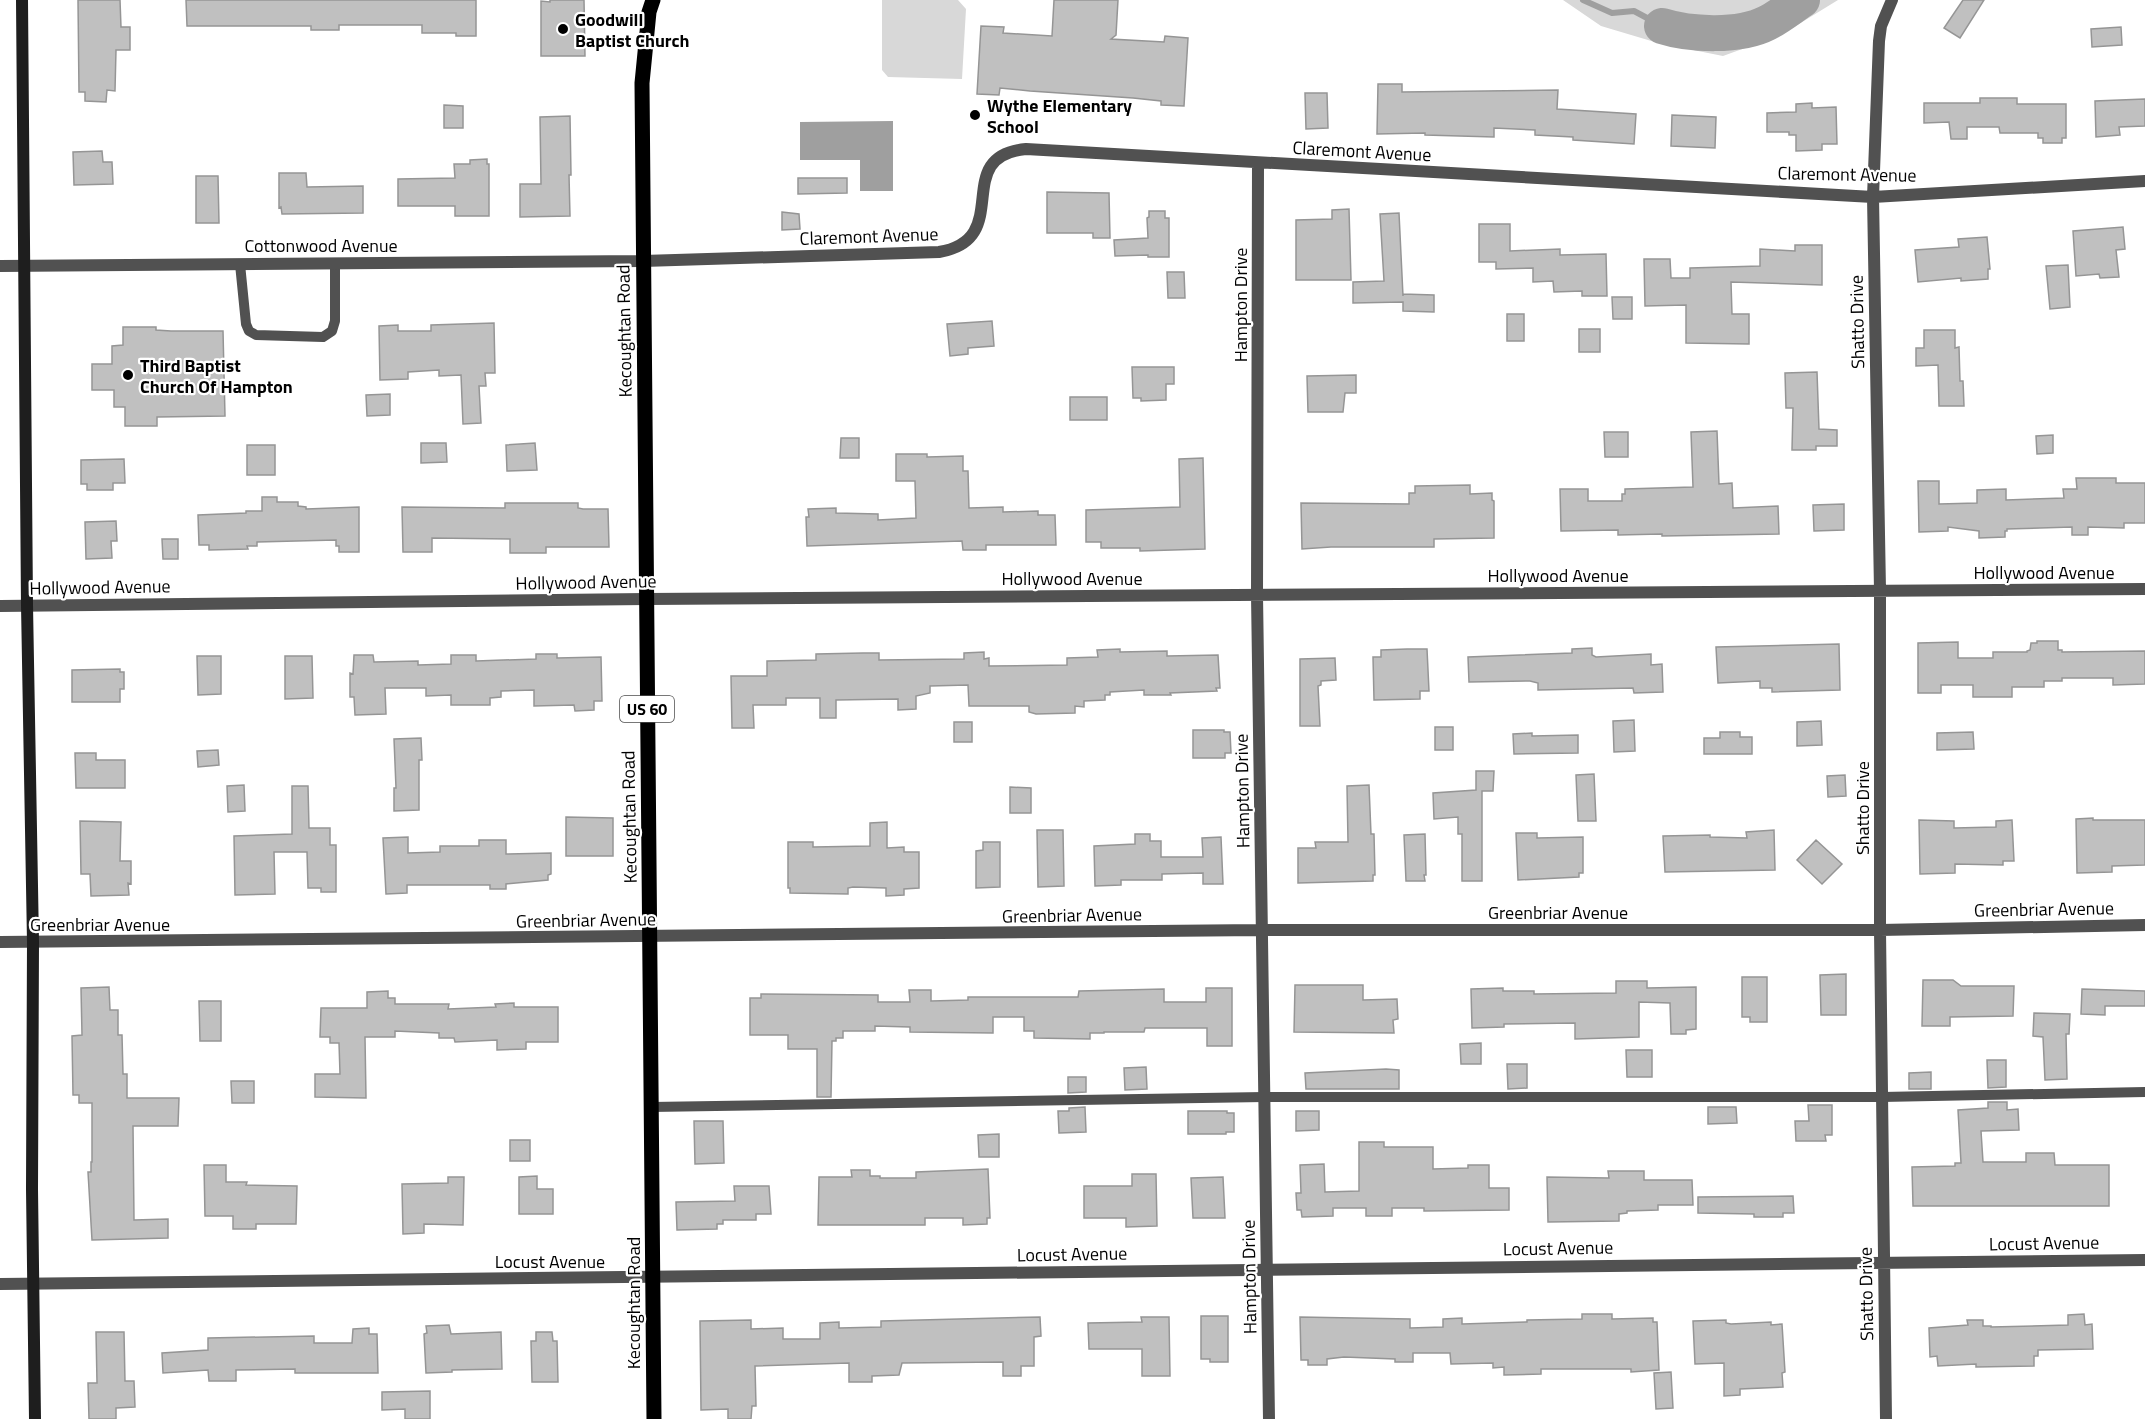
<svg xmlns="http://www.w3.org/2000/svg" width="2145" height="1419" font-family="'Titillium Web',sans-serif">
	<rect width="100%" height="100%" fill="#fff"/>
	<!-- green -->
	<path fill="#d8d8d8" d="M882,0h76l8,9 -4,70 -74,-2 -6,-7z
		M1563,0h275l-57,35 -58,21 -65,-13 -57,-17z"/>
	<!-- water -->
	<path fill="#9f9f9f" d="M893,121v70h-33v-31h-60v-38z"/>
	<g fill="none" stroke-linecap="round" stroke-linejoin="round">
		<!-- stream -->
		<path stroke="#9f9f9f" stroke-width="6" d="M1583,0l29,13 22,-2 28,15"/>
		<!-- river -->
		<path stroke="#9f9f9f" stroke-width="36" d="M1662,26c28,9 78,11 105,-3 12,-6 23,-15 35,-23"/>
	</g>
	<!-- building -->
	<path fill="#c0c0c0" stroke="#959595" stroke-width="1.5" d="M78,0h42l1,27h9v23h-14l-1,41 -8,-1 -1,12 -21,-1v-9h-6z
		M186,0h290v36h-20v-3h-34v-8h-83v5h-28v-4h-124z
		M550,0h34l1,56h-44v-55l9,1z
		M1054,0h64l-2,35 -5,4 53,3 1,-6 23,2 -4,68 -23,-1v-4l-28,-3 -103,-7 -30,-3 -1,7 -22,-1 4,-68 23,1 -1,6 49,3z
		M1963,0h21l-24,38 -16,-10z
		M2121,27l1,18 -30,2 -1,-18z
		M1378,84h24v8l156,-2 -1,19 79,5 -2,30 -61,-4v-3l-38,-2v-5l-41,-2v9l-69,-2v-2l-48,1z
		M1305,93h22l1,35 -22,1z
		M1980,98h37v6h49v34h-4v5h-19v-5h-5v-5h-38l-1,-6h-32v12h-16l-2,-17 -25,1v-20h56z
		M2145,99v27l-26,1 1,8 -24,2 -1,-36z
		M1812,103v5l24,-1 1,37h-15v6l-26,1v-16h-7v-3h-22v-19l29,-1v-8z
		M444,105l19,1v22h-19z
		M1672,115l44,2 -1,31 -44,-2z
		M570,116l1,59h-2l1,41 -50,1v-33h21l-1,-67z
		M102,151l1,11h9l1,22 -39,1 -1,-33z
		M487,159v5h2v52h-34v-10h-57v-27l57,-1 -1,-14h16v-4z
		M279,173h27l1,14 56,-1v27l-81,1 -1,-7 -2,1z
		M196,176h22l1,47h-23z
		M798,178h49v15l-49,1z
		M1047,192l62,1 1,45h-17v-5h-46z
		M1349,209l2,71h-55v-60l36,-1v-9z
		M1149,211h16v7h4v39h-21v-2l-33,1 -1,-16 34,-2 -1,-20 2,-1z
		M782,212l17,2 1,15 -18,1z
		M1399,213l4,83v-2l31,1v17l-31,-1v-9l-50,1v-21l31,-1 -4,-67z
		M1479,224h31v27l50,-2v6l46,-1 1,42h-25v-5l-28,1 -1,-11 -20,1v-14l-37,1v-7h-17z
		M2123,227l2,22 -9,1 3,27 -19,1 -1,-4 -23,2 -3,-45z
		M1987,237l3,32h-2v10l-27,2v-3l-43,4 -3,-32 44,-3 -1,-8z
		M1795,245h27v40l-91,-3 1,32h17v30l-63,-1v-38l-41,1 -1,-47h26l1,19h19v-10l70,-2v-17l35,2z
		M2068,265l2,42 -20,2 -4,-43z
		M1167,272h17l1,26h-17z
		M1612,297h20v22h-19z
		M1507,314h17v27h-17z
		M992,321l2,25 -26,2v6l-18,2 -3,-32z
		M494,323l1,50h-10l1,13h-7l2,37 -18,1 -2,-49 -22,1v-6l-31,2v7l-28,1 -1,-54 19,-1v6h33v-6z
		M123,327h33v3l15,1h52l2,85 -68,1v9h-32v-19h-11v-17h-22v-26h20v-18l11,-1z
		M1579,329h21v23h-21z
		M1924,330h31v18l4,-1 1,34h3l1,25h-25l-1,-41 -22,1v-18h8z
		M1132,367h42v17h-8v16l-25,1v-3h-8z
		M1817,372l2,57 18,1v16h-21v4h-24l1,-42h-7l-1,-35z
		M1356,375v18h-11l-2,19h-35l-1,-36z
		M390,394v21l-23,1 -1,-21z
		M1070,397h37v23h-37z
		M1717,431l2,53 13,-1 1,25 45,-2 1,28 -117,2v-2l-44,1v-5l-57,1 -1,-42h28v12h34v-7h3v-5l68,-2 -2,-55z
		M1604,432h24v25h-23z
		M2053,435v18l-16,1 -1,-18z
		M841,438h18v20h-19z
		M421,443h25l1,19 -26,1z
		M535,443l2,27 -30,1 -1,-26z
		M247,445h28v30h-28z
		M896,454h31v3l36,-1v15h5l1,37 34,-1v5l35,-1v4h17l1,30h-70v5h-23l-1,-9 -155,5 -1,-29h3l-1,-8 28,-1v5l42,1v6l38,-2 -1,-37h-19z
		M1203,458l2,91 -65,2v-3h-39v-6h-15v-32l94,-3 -1,-48z
		M124,459l1,24h-12v7h-26v-6h-6v-24z
		M2076,478h40v5h29v40h-21v5l-36,-1v8h-16v-8l-65,2v2h-2v6l-26,1v-7l-31,-4v4l-29,1 -1,-51h21v23l38,-1v-13l29,-1v11l58,-2 -1,-9h14z
		M1470,485v9l22,-1v7l2,1v37l-60,1v8h-103l-29,2 -1,-46 108,1v-11h6v-7z
		M262,497h15v5h21v4l8,1v2l53,-2v45h-20v-6h-3v-6l-79,2v4h-10l1,3 -39,1v-5h-10l-1,-30 48,-2v-2h16z
		M505,503h73v5l5,1h25l1,38h-63v6h-36v-14l-78,-1v14h-29l-1,-45 103,1z
		M1844,504v26l-30,1 -1,-26z
		M116,521l1,20h-6l1,17 -26,1 -1,-37z
		M162,539h16v20h-15z
		M2037,641h21v9h4v2l83,-1v33l-32,1v-7h-51v3h-18v6h-32v10h-39v-12h-32v8h-23v-50l40,-1v16h35v-6h34v-1l3,-1 1,-7h6z
		M1839,644l1,46 -68,2v-4h-12v-7l-42,2 -2,-36z
		M1592,648v7l4,2 55,-3v11l11,-1 1,28 -29,1 -1,-5 -95,2v-7l-8,-2 -61,1 -1,-25 104,-4v-4z
		M1120,649v3l47,-1v5l51,-1 2,33h-4l1,3 -47,2 1,2h-27v-5l-34,2v3h-5v5l-21,1v6l-9,-1v7l-39,1 -7,-2v-6h-60l-1,-21 -38,1v7l-14,3v13l-18,1v-11l-62,1v18h-16v-20h-34v7h-33l1,23h-22l-1,-52h36v-15l49,-1v-6l47,-1h16v7l85,-1v-6l20,-1v7l5,-1v8l78,-1v-7l31,-1 -1,-7z
		M1407,649h20l2,42h-9v8l-46,1 -1,-43h8v-7z
		M536,654h21v4l44,-1 1,44h-8v9l-19,1 -1,-6 -40,1v-16l-33,1v6l-11,1v7h-39v-10l-25,1v-8h-41l1,26 -31,1 -1,-18h-4v-24l3,1 1,-19h19l1,7 44,-1v4l33,-1v-9h25v6l60,-2z
		M197,656h24v38l-23,1z
		M285,656h27l1,42 -28,1z
		M1335,658l1,22 -15,1v4l-3,1 2,40h-20v-67z
		M120,669v3h4v17h-4v13h-48v-32z
		M1634,720l1,31 -21,1 -1,-31z
		M1821,721l1,24 -25,1v-24z
		M954,722h18v20h-18z
		M1435,727h18v23h-18z
		M1193,730h31v2h6l1,21h-6v5h-32z
		M1720,732h20v5h12v17h-48v-16h16z
		M1973,732l1,17 -37,1v-17z
		M1532,733v3l46,-1v18l-64,1 -1,-20z
		M421,738l1,22h-3v50l-25,1v-23h2l-2,-49z
		M218,750l1,15 -21,2 -1,-16z
		M75,753h21v7h29v28h-49z
		M1476,771h18l-1,20h-11v90h-20v-47h-4v-17l-24,2 -1,-26 43,-3z
		M1594,774l2,47h-18l-2,-46z
		M1845,775l1,21 -18,1 -1,-21z
		M244,785l1,26 -17,1 -1,-26z
		M1369,785l2,49h3l1,41h-2v6l-75,2v-35h18l-1,-6h33l-1,-56z
		M292,786h16l1,42h21v17h6v47h-15v-4h-13l-1,-36h-33l1,42 -40,1 -1,-59 58,-2z
		M1010,787l21,1v25h-21z
		M566,817l47,1v38h-47z
		M2093,818v2h52v45l-33,1v6l-35,1 -1,-54z
		M1919,820l35,1v7l42,-1v-6l16,-1 2,41h-11v4l-48,-1v9l-35,1z
		M80,821l41,1 -1,39h11v23l-3,-1 1,12 -38,1 -1,-22h-9z
		M887,822v26l17,-1v5h15v36l-15,1v6l-18,1v-8l-33,-1 -5,1v6l-58,-1v-5h-2v-46h25v5l57,-1v-23z
		M1037,830h26l1,56 -26,1z
		M1774,830l1,40 -110,2 -2,-36 47,-1v2l37,1 -1,-6z
		M1516,833h21v5l46,-1v36h-4v4l-61,3z
		M1135,834h15v7h11v16h42l-1,-19 19,-1 2,47h-20v-11l-41,1v6h-41v5l-26,1 -1,-40 41,-2z
		M1425,834l1,41h-2l1,6h-19l-2,-46z
		M408,837v16l32,-1v-6h39v-6h27v14l45,-1v21l-3,1v5l-42,4v5h-16v-4h-83v8l-21,1 -3,-56z
		M1816,840l26,24 -20,20 -25,-24z
		M983,842h17v45l-24,1v-37l7,-1z
		M1846,974v41h-25l-1,-40z
		M1742,977h25v45h-17v-5h-8z
		M1923,980h30l8,6h53l-1,30 -63,1v9h-28z
		M1616,981h31v7l49,-1v42l-10,1v4h-15l-1,-31 -31,-1v35l-64,2v-16l-71,1v3l-32,1 -1,-39 32,-1v3h31v3l82,-1z
		M1295,985h68v15l34,-1 1,20 -5,1 1,13 -100,-1z
		M109,987l1,23h8v25h4l1,39h4v24h52l-1,28h-45l1,94 34,-1v19l-76,2 -4,-68h3v-10h1v-59h-13v-8h-6l-1,-59 10,-1 -1,-47z
		M1206,988h26v58h-25v-18h-62l-1,4h-40v1h-14v6l-56,-1v-7h-10v-14h-31v16l-83,-1v-5l-35,-1v5h-32v7h-7v3h-4l-1,56h-14v-48h-29v-14h-38v-37h11v-4l117,1v7h32l-1,-12h22v11l37,-1v-3h110l1,-6 85,-2v13h42z
		M2082,989l63,2v15h-40v9l-24,-1z
		M388,991v7h7v6h54l-1,5 48,-2 -1,-3 19,-1v4h44v35h-32v7l-29,1v-10l-42,2 -1,-4h-15v-5l-44,-2v6h-30l1,61 -51,-1v-23h25l-1,-31h-9v-6h-10l1,-29h46v-16z
		M199,1001h22v40h-21z
		M2034,1013l36,1 -1,20h-3l1,45 -22,1 -2,-43 -10,-1z
		M1481,1043v21h-20l-1,-20z
		M1626,1050h26v27h-25z
		M1987,1060h19v27l-18,1z
		M1507,1064h20v24l-19,1z
		M1146,1067l1,22 -22,1 -1,-22z
		M1386,1069l13,1v19h-93l-1,-16z
		M1931,1072v17h-22v-16z
		M1068,1077h18v15l-18,1z
		M231,1081h23v22h-22z
		M1988,1102h19v8l11,-1 1,21 -38,1 2,31h43v-9h28l1,12h54v41h-196l-1,-39 43,-1v-3h6l-3,-53 30,-2z
		M1808,1105h24v30h-7l1,6h-30l-1,-20h14z
		M1085,1107l1,25 -27,1 -1,-22h11v-3z
		M1708,1107h28l1,16 -29,1z
		M1188,1111h39v2h7v19h-8v2h-38z
		M1296,1111h23v19l-23,1z
		M694,1121h29l1,42 -29,1z
		M999,1134v23h-20l-1,-22z
		M510,1140h20v21h-20z
		M1359,1142h25v5h49v22l35,-1v-3h21v23h20v22l-85,1v-3h-32v8h-26v-8h-33v8l-31,1 -1,-7h-4l-1,-17h5l-1,-28 24,-1 1,28 34,-1z
		M204,1165h22v17h21l-1,3 51,1 -1,38h-40v5h-23v-13h-28z
		M988,1169l2,49h-3v6l-24,1v-7h-38v7h-107l1,-48h33l-1,-7h19v6h10v2h36v-6z
		M1608,1171h36v9h48l1,25h-35v5l-31,1v2l-8,1v7l-71,1 -1,-45 62,1z
		M1132,1174h24l1,52 -31,1v-9h-42v-32h48z
		M537,1176v13h16v25h-34v-37z
		M448,1177h16l-1,48 -39,-1v9l-21,1 -1,-50 46,-1z
		M1223,1177l2,41h-32l-2,-40z
		M734,1186h35l2,28h-15v6h-33v4h-6v5l-40,1 -1,-28 59,-1z
		M1793,1196l1,17h-11v4h-29v-3l-56,-1v-16z
		M1582,1314h30v5l41,-1v4h4l2,48 -28,2v-3h-90v5l-37,1v-8l-11,1v-5l-42,1 -1,-11h-37v9h-18v-3l-51,-2 -17,2v6h-19v-5h-7l-1,-43 110,2v9l33,-1v-8l19,-1v6l65,-2v-2l55,-1z
		M2084,1314l1,11 7,-1 1,25 -55,1v6h-4v10l-58,1v-3l-38,2 -1,-10 -7,1 -1,-29 39,-3 -1,-5h16v6h8v1l77,-2v-10z
		M1201,1316h27v46h-18v-3h-9z
		M1040,1317l1,19 -7,1v29h-13v10h-18v-14l-101,1 -3,12 -27,1v6h-23v-19l-94,3 1,40h-4l-1,13h-23v-10l-27,1 -1,-89 51,-1v9l32,-1v11h37v-16l19,-1v6l42,-1v-6z
		M1141,1317h28l1,59h-28v-27h-53l-1,-26 54,-1z
		M1726,1320v3l5,1 40,-2v3l11,-1 3,48 -3,1 1,14 -43,2v6l-16,1v-33l-29,1 -2,-43z
		M449,1325l2,9 50,-2 1,37 -50,1v2l-26,1 -2,-39 3,-1 -1,-7z
		M369,1328v6h8l1,39h-83v-4l-59,1v11h-27l-1,-11 -45,3 -1,-20 46,-3v-12l106,-2v7h38l1,-14z
		M96,1332h28l1,49h9l1,26 -19,1v11h-27l-1,-36h9z
		M536,1332h16l1,9h4l1,41h-26l-1,-41h5z
		M1671,1372l2,36 -17,1 -2,-36z
		M430,1391v28h-25v-10l-23,1v-18z"/>
	<g fill="none" stroke-linecap="round" stroke-linejoin="round">
		<!-- service -->
		<path stroke="#515151" stroke-width="10" d="M240,264l6,60 3,7 7,4 67,2 9,-6 3,-10v-58
			M651,1107l613,-10h618l263,-5"/>
		<!-- minor -->
		<path stroke="#515151" stroke-width="12" d="M1258,163l-1,432 12,824
			M0,266l643,-5 296,-9c77,-13 10,-96 87,-103l847,48 272,-16
			M0,606l646,-7 1499,-10
			M0,942l1262,-12h618l265,-5
			M0,1284l2145,-24
			M1886,1419l-6,-489v-340l-7,-393 6,-156 2,-15 11,-26"/>
		<!-- secondary -->
		<path stroke="#1e1e1e" stroke-width="12" d="M22,0l5,605 6,337 -1,247 3,230"/>
		<!-- primary -->
		<path stroke="#000" stroke-width="15" d="M653,0l-4,12 -7,71 12,1336"/>
	</g>
	<!-- markers -->
	<g fill="#000" stroke="#fff" stroke-width="2">
		<circle cx="563" cy="29" r="6"/>
		<circle cx="975" cy="115" r="6"/>
		<circle cx="128" cy="375" r="6"/>
	</g>
	<g text-anchor="middle" dominant-baseline="central" stroke-width="4.5" stroke-linejoin="round" paint-order="stroke">
		<!-- shield labels -->
		<rect fill="#fff" stroke="#4c4c4c" stroke-width="1.5" x="620" y="696" width="54" height="26" rx="4.5"/>
		<g font-size="16" font-weight="bold" fill="#000">
			<text x="647" y="709">US 60</text>
		</g>
		<!-- poi labels -->
		<g font-size="18" font-weight="bold" fill="#000" stroke="#fff" text-anchor="start">
			<text x="575" y="19">Goodwill<tspan x="575" dy="21">Baptist Church</tspan></text>
			<text x="987" y="105">Wythe Elementary<tspan x="987" dy="21">School</tspan></text>
			<text x="140" y="365">Third Baptist<tspan x="140" dy="21">Church Of Hampton</tspan></text>
		</g>
		<!-- street labels -->
		<g font-size="18" fill="#000" stroke="#fff">
			<text transform="translate(1362 151) rotate(3)">Claremont Avenue</text>
			<text transform="translate(1847 174) rotate(1)">Claremont Avenue</text>
			<text transform="translate(869 236) rotate(-2)">Claremont Avenue</text>
			<text x="321" y="245">Cottonwood Avenue</text>
			<text transform="translate(1240 305) rotate(-90)">Hampton Drive</text>
			<text transform="translate(1857 322) rotate(-91)">Shatto Drive</text>
			<text transform="translate(624 331) rotate(-91)">Kecoughtan Road</text>
			<text x="2044" y="572">Hollywood Avenue</text>
			<text x="1558" y="575">Hollywood Avenue</text>
			<text x="1072" y="578">Hollywood Avenue</text>
			<text transform="translate(586 582) rotate(-1)">Hollywood Avenue</text>
			<text transform="translate(100 587) rotate(-1)">Hollywood Avenue</text>
			<text transform="translate(1242 791) rotate(-91)">Hampton Drive</text>
			<text transform="translate(1862 808) rotate(-90)">Shatto Drive</text>
			<text transform="translate(629 817) rotate(-91)">Kecoughtan Road</text>
			<text transform="translate(2044 909) rotate(-1)">Greenbriar Avenue</text>
			<text x="1558" y="912">Greenbriar Avenue</text>
			<text transform="translate(1072 915) rotate(-1)">Greenbriar Avenue</text>
			<text transform="translate(586 920) rotate(-1)">Greenbriar Avenue</text>
			<text x="100" y="924">Greenbriar Avenue</text>
			<text transform="translate(2044 1243) rotate(-1)">Locust Avenue</text>
			<text transform="translate(1558 1248) rotate(-1)">Locust Avenue</text>
			<text transform="translate(1072 1254) rotate(-1)">Locust Avenue</text>
			<text x="550" y="1261">Locust Avenue</text>
			<text transform="translate(1249 1277) rotate(-91)">Hampton Drive</text>
			<text transform="translate(1866 1294) rotate(-91)">Shatto Drive</text>
			<text transform="translate(633 1303) rotate(-90)">Kecoughtan Road</text>
		</g>
	</g>
</svg>
